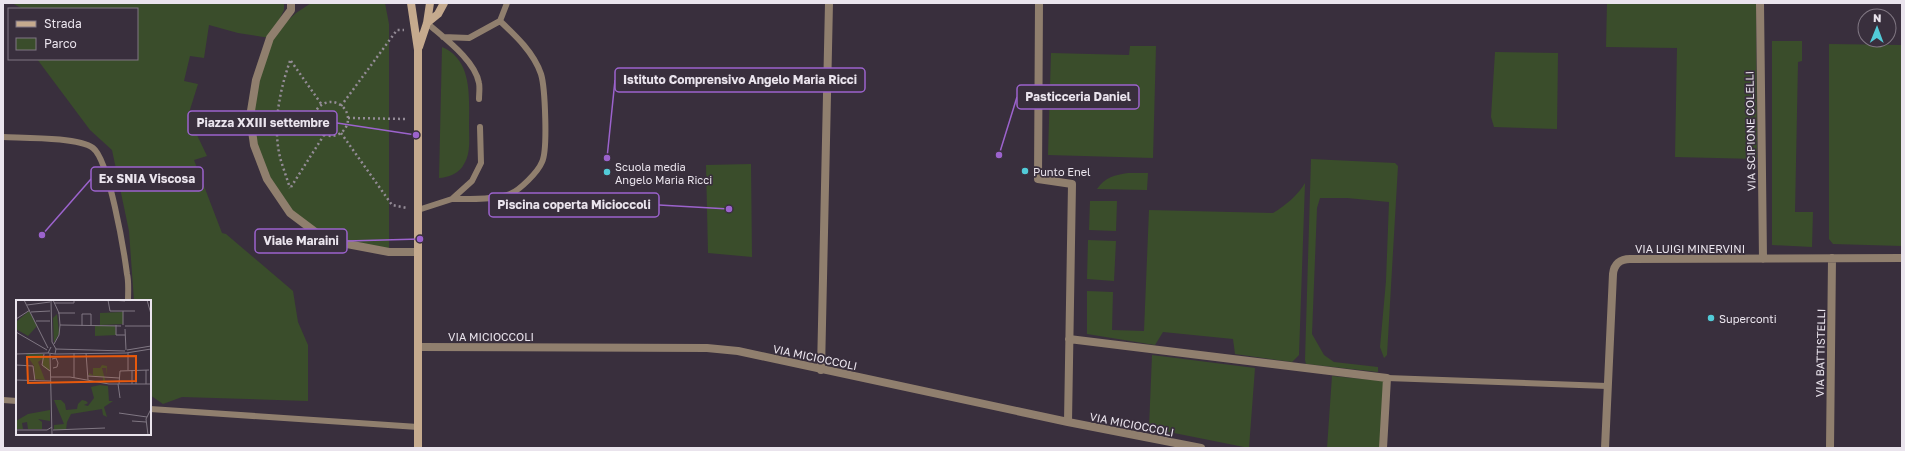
<svg xmlns="http://www.w3.org/2000/svg" width="1905" height="451" font-family="'Golos Text',sans-serif">
	<rect width="100%" height="100%" fill="#392f3d"/>
	<!-- green -->
	<path fill="#3a4d2b" d="M12,3h272v7l-13,26 25,-23 15,-10h74l4,21v228l-63,-12 -36,-27 -23,-34 -17,-62 20,-79 -32,-5 -29,-8 -5,33 -14,-2 -6,25 14,3 -10,32 19,40 -13,4 28,73 4,1 67,57 5,31 10,23v56l-126,-4 -19,7 -13,-9v-94h-16l-5,-70 -17,-81 -22,-20 -53,-71h100v-50h-114z
		M1607,3h149l1,156 -82,-2 2,-109 -71,-1z
		M1772,41h30v20l-4,1 -3,150h18l-1,35 -40,-2z
		M1829,44l73,1v201l-69,-2 -4,-5z
		M1130,46h26l-3,112 -105,-3 3,-102 78,2z
		M442,47c31,13 27,51 27,78 0,13 2,28 -5,39 -4,9 -17,14 -25,14z
		M1495,52l63,1 -1,76 -63,-2 -3,-10z
		M1311,159l84,4 3,3 -11,189 -3,3 -4,-11 6,-66 3,-79 -42,-4h-27l-3,10 -5,126 12,21 10,7 44,5v5l-72,-8 -1,-4z
		M751,164l1,93 -44,-4 -2,-88z
		M1128,173h20l-1,17 -50,-1c8,-12 18,-14 31,-16z
		M1305,183l-6,172 -7,7 -57,-8 -2,-15 -70,-7 -8,13 -68,-11v-43l26,1 -1,38 32,1 5,-121 124,3c12,-7 25,-18 32,-30z
		M1090,201h27l-1,30 -27,-1z
		M1088,240l28,1 -2,40 -27,-2z
		M1152,355l103,13 -6,80 -100,-20z
		M1332,376l52,5 -4,67h-53z"/>
	<g fill="none" stroke-linecap="round" stroke-linejoin="round">
		<!-- path -->
		<path stroke="#948c97" stroke-width="2.5" stroke-dasharray="2 3" stroke-linecap="butt" d="M290,61c-11,31 -18,68 -9,100 3,9 6,18 9,27
			M291,61l31,44
			M314 119a17 17 0 1 1 34 0a17 17 0 1 1-34 0Z
			M341,106l56,-76h7
			M348,118l59,1
			M341,133l51,72 15,3
			M291,187l33,-52"/>
		<!-- lane -->
		<path stroke="#907f6e" stroke-width="6" d="M500,21l7,-18
			M427,23c17,15 48,37 52,60 1,5 0,11 0,16
			M443,37l26,1 31,-17c16,15 34,32 41,53 4,13 7,76 1,88 -4,10 -22,28 -32,32 -15,6 -42,5 -58,5
			M3,137c21,1 75,0 90,11 16,12 31,103 34,126 2,8 1,18 1,27
			M418,210l34,-11 20,-18 9,-18 -1,-36
			M1387,378l220,8
			M3,400l14,1
			M150,409l268,18"/>
		<!-- street -->
		<path stroke="#907f6e" stroke-width="8" d="M291,3v7l-21,28 -14,42 -6,37 4,28 13,34 23,34 36,27 63,12h29
			M1039,3l-1,176 34,5 -4,238
			M1760,3l3,256
			M1069,339l318,39 -4,70
			M418,347l289,1 31,3 330,71 133,26
			M821,370l8,-367
			M1605,448l8,-174c1,-10 7,-15 17,-15l272,-1
			M1830,448l2,-190"/>
		<!-- secondary -->
		<path stroke="#c5aa8e" stroke-width="8" d="M411,3l7,47v398
			M427,23l11,-9 6,-11
			M419,47l8,-24 3,-20"/>
	</g>
	<!-- markers -->
	<g fill="#52cbd8" stroke="#392f3d" stroke-width="1.5">
		<circle cx="1025" cy="171" r="4"/>
		<circle cx="607" cy="172" r="4"/>
		<circle cx="1711" cy="318" r="4"/>
	</g>
	<g text-anchor="middle" dominant-baseline="central" stroke-width="3.5" stroke-linejoin="round" paint-order="stroke">
		<!-- street labels -->
		<g font-size="11" fill="#eae4ed" stroke="#392f3d">
			<text transform="translate(1750 131) rotate(-91)">VIA SCIPIONE COLELLI</text>
			<text x="1690" y="248">VIA LUIGI MINERVINI</text>
			<text x="491" y="336">VIA MICIOCCOLI</text>
			<text transform="translate(1820 353) rotate(-89)">VIA BATTISTELLI</text>
			<text transform="translate(815 357) rotate(12)">VIA MICIOCCOLI</text>
			<text transform="translate(1132 424) rotate(11)">VIA MICIOCCOLI</text>
		</g>
		<!-- poi labels -->
		<g font-size="11" fill="#eae4ed" stroke="#392f3d" text-anchor="start">
			<text x="615" y="166">Scuola media<tspan x="615" dy="13">Angelo Maria Ricci</tspan></text>
			<text x="1033" y="171">Punto Enel</text>
			<text x="1719" y="318">Superconti</text>
		</g>
	</g>
	<!-- overview -->
	<g transform="translate(16 300)">
		<rect width="135" height="135" fill="#392f3d"/>
		<path d="M13,11l8,15 -9,10 -12,-7v-7zM107,12v12l-23,1v-12zM41,14l2,19 -5,10 -1,-25zM79,26h20l1,9 -21,1zM10,54h17l1,4 5,-2 1,15 -7,-4 -1,-8 -4,3 7,18 -10,-1 -1,-13zM86,65l5,1 -1,10v-8h-4l4,15 -3,-1v-5l-14,-2v-2l4,2v-7h7zM84,85l8,1 1,15h4l-9,6 3,10 -4,-2 -1,-6 -31,5 -4,8 -1,8h-12v-5l10,-1 -10,-24h7l4,4 1,6 11,-1 1,-5 4,-4 4,1 2,2 -4,2 4,1 6,-8 -3,-11zM34,110v11l-12,-2 4,3v7h-14l-1,-7 -5,1 1,6h-7v-8l12,-7z" fill="#3a4d2b"/>
		<path fill="none" stroke="#807783" stroke-width="1" d="M8,0l24,48M37,0l6,13 1,12 -1,10 -5,9M92,0l2,11h25M96,0l13,1M131,0l4,14M38,3h20v-3M11,5l23,-3M107,11v14M15,12l19,-1M42,13h17M0,19l14,-9M20,21h14M44,25l61,1M100,25v10h9M66,26v-12h9v12M109,26h26M109,29l1,21M0,32l31,18M35,47l-3,6 7,1 1,-5 -4,-7 -1,-42M40,49l69,2M111,50l24,-4M70,53l2,27M0,54l32,-1M28,54l-2,11 8,6M34,54l2,81M39,54l71,-1 25,-4M36,59l4,-1 2,5 -1,4 -4,1M0,65l17,1 2,15M112,70v-17M116,70v14M120,70v14M130,70v14M72,76l31,2M35,77h19l39,7h42M58,78v-25M0,80l35,1M102,84l2,14M103,84l1,-13 29,-1M103,113l28,4M116,121l14,1M0,130h31l5,-3M37,130l52,-2M132,135l-2,-16 5,-10"/>
		<path fill="#e8590c" fill-opacity="0.15" stroke="#e8590c" stroke-width="2" d="M120,56v25l-108,2 -1,-26z"/>
		<rect width="135" height="135" fill="none" stroke="#eae4ed" stroke-width="2"/>
	</g>
	<!-- callouts -->
	<path fill="none" stroke="#9c63cd" stroke-width="1.5" d="M607 158L615 80M999 155L1017 97M416 135L337 123M42 235L91 179M729 209L659 205M420 239L347 241"/>
	<g fill="#9c63cd" stroke="#392f3d" stroke-width="1.5">
		<circle cx="607" cy="158" r="4"/>
		<circle cx="999" cy="155" r="4"/>
		<circle cx="416" cy="135" r="4"/>
		<circle cx="42" cy="235" r="4"/>
		<circle cx="729" cy="209" r="4"/>
		<circle cx="420" cy="239" r="4"/>
	</g>
	<g fill="#392f3d" stroke="#9c63cd" stroke-width="1.5">
		<rect x="615" y="68" width="250" height="24" rx="4"/>
		<rect x="1017" y="85" width="122" height="24" rx="4"/>
		<rect x="188" y="111" width="149" height="24" rx="4"/>
		<rect x="91" y="167" width="112" height="24" rx="4"/>
		<rect x="489" y="193" width="170" height="24" rx="4"/>
		<rect x="255" y="229" width="92" height="24" rx="4"/>
	</g>
	<g font-size="12" text-anchor="middle" font-weight="bold" fill="#eae4ed">
		<text x="740" y="84">Istituto Comprensivo Angelo Maria Ricci</text>
		<text x="1078" y="101">Pasticceria Daniel</text>
		<text x="263" y="127">Piazza XXIII settembre</text>
		<text x="147" y="183">Ex SNIA Viscosa</text>
		<text x="574" y="209">Piscina coperta Micioccoli</text>
		<text x="301" y="245">Viale Maraini</text>
	</g>
	<!-- border -->
	<rect width="1905" height="451" fill="none" stroke="#eae4ed" stroke-width="8"/>
	<!-- legend -->
	<rect x="8" y="8" width="130" height="52" fill="#392f3d" stroke="#807783"/>
	<rect x="16" y="21" width="20" height="6" fill="#c5aa8e" stroke="#807783"/>
	<text x="44" y="28" font-size="12" fill="#eae4ed">Strada</text>
	<rect x="16" y="38" width="20" height="12" fill="#3a4d2b" stroke="#807783"/>
	<text x="44" y="48" font-size="12" fill="#eae4ed">Parco</text>
	<!-- north arrow -->
	<g transform="translate(1877 28) rotate(1)"><circle r="19" fill="#392f3d" stroke="#807783"/>
	<path d="M0-3L7 15L0 10L-7 15Z" fill="#52cbd8"/>
	<text y="-6" font-size="11" font-weight="bold" text-anchor="middle" fill="#eae4ed">N</text>
	</g>
</svg>
